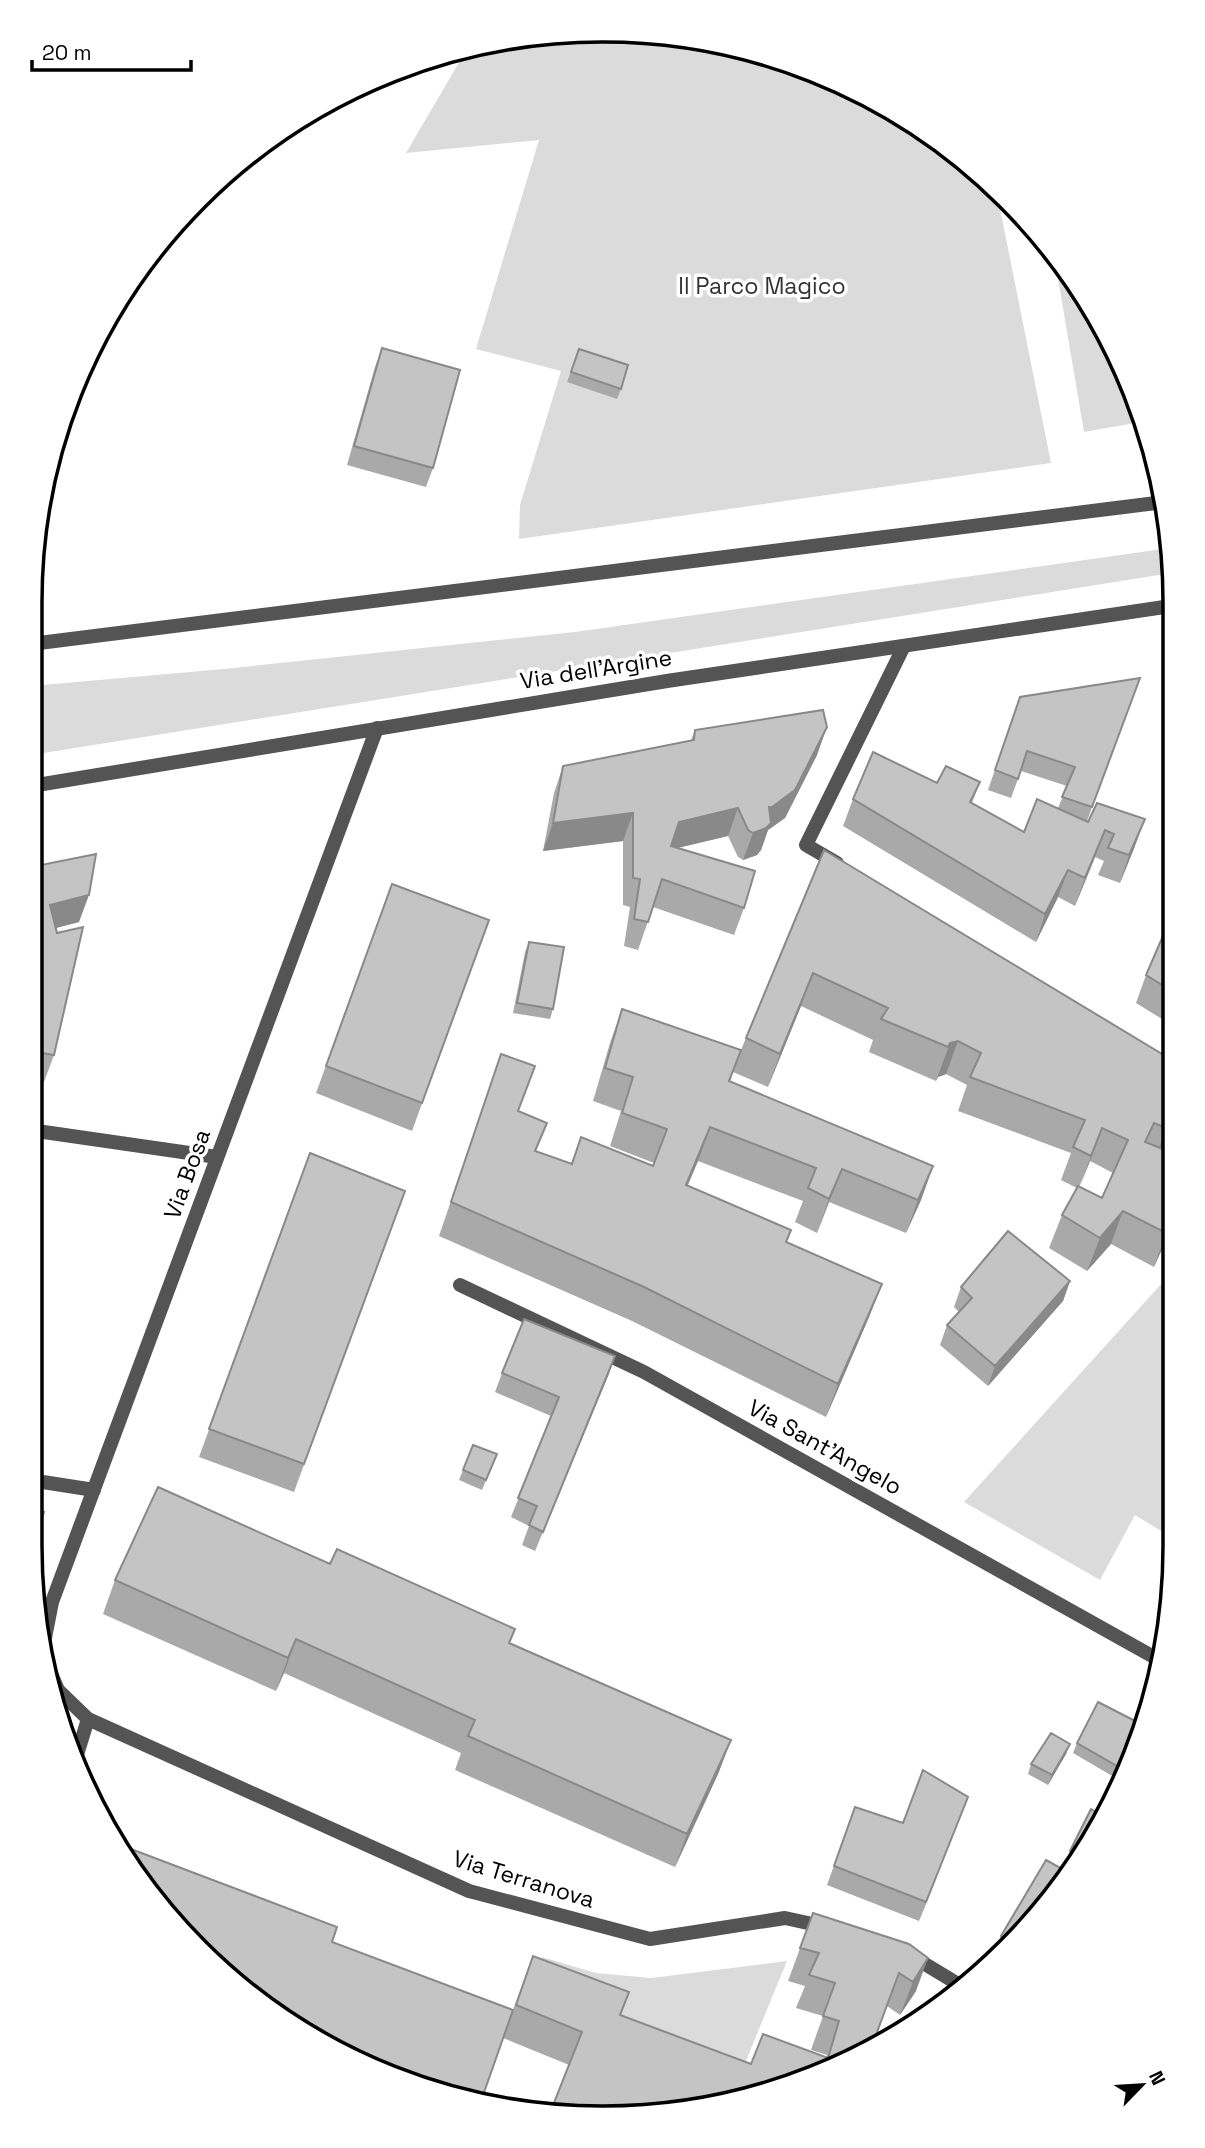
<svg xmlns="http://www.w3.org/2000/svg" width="1205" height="2148" font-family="'Space Grotesk',sans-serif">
	<rect width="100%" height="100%" fill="#fff"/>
	<!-- green -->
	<path fill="#dbdbdb" d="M565,31l113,4 109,25 102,47 107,82 55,274 -532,76 1,-34 41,-134 -85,-22 63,-209 -133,13 62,-106z
		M1054,255l25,30 67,136 -62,11z
		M1170,548l1,25 -1140,182v-69l193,-17 351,-37z
		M1163,1282l10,6 1,251 -39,-24 -35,65 -136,-78z
		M542,1957l54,16 55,5 136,-17 -53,129 -207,-103z"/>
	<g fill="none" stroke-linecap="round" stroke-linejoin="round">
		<!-- service -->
		<path stroke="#545454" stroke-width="14" d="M30,1130l187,27
			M30,1480l64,10"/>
		<!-- minor -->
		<path stroke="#545454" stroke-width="14" d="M837,863l-31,-18 98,-199
			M460,1285l184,87 517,289
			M45,1638l7,-36 325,-874
			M50,1671l8,19 30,29 381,172 181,48 135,-21 41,9
			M76,1758l12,-39
			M910,1955l53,32"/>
		<!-- tertiary -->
		<path stroke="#545454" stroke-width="14" d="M31,644l1133,-142
			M31,786l636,-105 504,-75"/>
	</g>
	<!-- wall -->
	<path fill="#a9a9a9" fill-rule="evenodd" d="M452,50l-5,8 -7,-4z
		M382,348l51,120 -7,19 -79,-22 28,-98z
		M579,349l42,40 -4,10 -50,-17z
		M1140,678l-53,143 1,1 9,-19 38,43 -15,37 -22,-8 6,-14 -9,-4 -20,49 -17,-9 -22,45 -193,-116 10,-27 84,-16 43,-1 -8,21 52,29 34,-24 9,-22 -46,-15 -10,27 -23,-8 25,-73z
		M695,730l122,25 -32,63 -17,12 -7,20 -4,5 -14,5 -5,-3 -10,-21 -51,12 67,60 -10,27 -81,-28 -15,43 -14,-4 6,-39 -7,-2v-64l-80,10 11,-58 9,-27 128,-26z
		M824,850l348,210v65l-11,23 12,5v91l-7,-4 -12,27 -43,-23 -24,27 -38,-23 13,-33 15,-27 -16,-8 10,-27 -113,-42 9,-26 -21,-11 -8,3 -2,4 -67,-29 4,-12 -72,-34 -33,81 -35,-15 -3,10 203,84 -12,34 -15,33 -77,-31 -12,31 -22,-11 8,-21 -105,-40 -11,25 99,56 96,42 -13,33 -43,100 -194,-96 -193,-85 62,-182 17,57 19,41 34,12 10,-27 72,29 1,-3 -44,-17 11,-35 -28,-10 17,-58 12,-34 119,41zM1090,1161l23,12 -11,25 -23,-11z
		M31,867l48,55 -23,6 -2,127 -10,27 -14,-2z
		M392,884l97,36 -77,211 -96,-38z
		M1172,915v80l-10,24 -26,-16 10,-28z
		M529,942l24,67 -3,10 -37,-6 12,-61z
		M310,1153l95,38 -111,301 -95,-35z
		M1070,1281l-7,20 -75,85 -48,-41 7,-20 12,-13 -5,-5 7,-20z
		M615,1356l-7,20 -73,175 -13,-6 7,-19 -18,-9 40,-101 -56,-24 7,-19z
		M473,1445l24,9 -15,36 -23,-10z
		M30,1508l14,4 -14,38z
		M330,1564l185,65 -5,14 221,97 -13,34 -43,93 -220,-97 6,-17 -177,-80 -8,18 -173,-77 12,-34z
		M1137,1734l-23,43 -41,-24 4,-10z
		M1070,1744l-4,10 -18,31 -20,-11 3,-10z
		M968,1797l-49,124 -92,-36 28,-78 48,16z
		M1098,1832l-107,130 10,-26 62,-66 7,-19z
		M148,1894l184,48 181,68 20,-54 96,36 -8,23 130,49 75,-7 1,-2 -16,-5 12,-34 -27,-8 9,-22 -17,-5 25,-68 96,31 7,47 -16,24 -13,-9 -14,37 -233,74 -88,-9 17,-43 -66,-27 -22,63 -27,-2 -170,-78z"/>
	<!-- shaded-wall -->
	<path fill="#898989" d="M827,727l-10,28 -32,63 -17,12 -7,20 -4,5 -14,5 10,-27 16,-26z
		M738,808l-10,28 -59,14 10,-28z
		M633,813l-10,28 -80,10 10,-28z
		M1145,819l-10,27 -15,37 9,-28z
		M1105,830l-10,27 -20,49 10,-28z
		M1068,870l-10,27 -22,45 9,-28z
		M89,895l-10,27 -39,10 10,-27z
		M813,973l-12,33 -33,81 12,-33z
		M958,1041l-12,33 -8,3 -2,4 14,-38z
		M1172,1116v9l-18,37 12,-34z
		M710,1127l-12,34 -24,57 12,-33z
		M1102,1128l-12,33 -11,28 12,-33z
		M933,1166l-12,34 -15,33 12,-33z
		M842,1169l-13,33 -12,31 12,-34z
		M1123,1211l-12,33 -24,27 13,-33z
		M1173,1219v3l-7,18 -12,27 12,-34z
		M1070,1281l-7,20 -75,85 7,-20z
		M882,1284l-13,33 -43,100 12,-33z
		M615,1356l-7,20 -73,175 8,-19z
		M296,1639l-12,34 -8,18 12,-33z
		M1141,1724l-4,10 -23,43 3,-11z
		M731,1740l-13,34 -43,93 12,-33z
		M1070,1744l-4,10 -18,31 4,-10z
		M968,1797l-7,19 -42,105 7,-19z
		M928,1958l-12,33 -16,24 13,-33z"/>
	<!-- building -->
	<path fill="#c4c4c4" stroke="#898989" stroke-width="2" d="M382,348l78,22 -27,98 -79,-22z
		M579,349l49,16 -7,24 -50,-17z
		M1140,678l-48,129 -30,-10 13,-30 -48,-16 -9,28 -23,-9 25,-73z
		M823,710l4,17 -32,63 -23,17h-3l2,16 -5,5 -13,5 -5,-3 -10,-22 -59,14 -8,24 84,25 -11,37 -82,-29 -14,43 -14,-3 6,-40 -7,-1v-65l-80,10 10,-57 131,-26 1,-10z
		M873,752l64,31 9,-17 34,16 -10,20 54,30 13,-33 51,23 9,-19 48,16 -16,36 -21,-7 6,-14 -9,-4 -20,48 -17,-8 -23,44 -192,-115z
		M824,850l348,210v56l-6,12 -12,-5 -9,19 28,11v66l-7,14 -43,-22 -23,27 -38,-23 16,-29 24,12 26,-58 -26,-12 -11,28 -18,-9 12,-27 -115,-43 11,-24 -23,-12 -8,2 -2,4 -67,-28 7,-11 -75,-35 -33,81 -34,-16z
		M96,854l-7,41 -39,10 7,28 26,-6 -29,128 -24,-4 1,-184z
		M392,884l97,36 -67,183 -96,-37z
		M1172,915v76l-26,-16z
		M529,942l35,5 -11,62 -36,-6z
		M622,1009l119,41 -12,31 204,85 -15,34 -76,-31 -13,30 -21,-11 8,-20 -106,-41 -24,58 105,45 -5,12 96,42 -44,100 -194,-97 -193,-85 50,-148 34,12 -17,45 29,12 -12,28 37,13 9,-27 72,29 14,-37 -45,-16 11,-36 -28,-9z
		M310,1153l95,38 -101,273 -95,-35z
		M1008,1231l62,50 -75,85 -48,-41 25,-27 -11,-11z
		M524,1319l91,37 -72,176 -14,-7 8,-19 -19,-8 41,-101 -57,-24z
		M473,1445l24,9 -11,26 -23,-10z
		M158,1487l172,77 7,-15 178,80 -6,14 222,97 -44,94 -219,-98 7,-16 -179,-81 -8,19 -173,-78z
		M30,1508l14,4 -10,28 -4,-1z
		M1098,1702l43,22 -24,42 -40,-23z
		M1051,1733l19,11 -18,31 -21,-11z
		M923,1770l45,27 -42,105 -92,-36 21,-59 48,16z
		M1091,1809l14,8 -7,15 -20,24 -8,-5z
		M123,1846l214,81 -5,15 181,68 -32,91 -23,-2 -22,-9 -136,-61 3,-7 -31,-11 -124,-117z
		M1046,1860l20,11 -57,70 -8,-5z
		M813,1913l96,31 19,14 -15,24 -14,-9 -26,70 -52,32 -181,42 -28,-3 -23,-9 -2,7 -35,-4 30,-76 -66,-27 17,-49 96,36 -9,23 131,49 12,-30 65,24 11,-37 -16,-5 12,-33 -26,-8 10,-22 -19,-5z"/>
	<g text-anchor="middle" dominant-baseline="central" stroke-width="7" stroke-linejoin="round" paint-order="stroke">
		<!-- park labels -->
		<g font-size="23" fill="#323232" stroke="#fff">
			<text x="762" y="286">Il Parco Magico</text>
		</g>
		<!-- street labels -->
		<g font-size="23" fill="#000" stroke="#fff">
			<text transform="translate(596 669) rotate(-9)">Via dell'Argine</text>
			<text transform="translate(187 1174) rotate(-70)">Via Bosa</text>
			<text transform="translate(825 1447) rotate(29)">Via Sant'Angelo</text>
			<text transform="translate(524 1879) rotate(17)">Via Terranova</text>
		</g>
	</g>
	<!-- crop -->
	<path d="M0 0H1205V2148H0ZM602 42H603A560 560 0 0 1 1163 602V1546A560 560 0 0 1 603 2106H602A560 560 0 0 1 42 1546V602A560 560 0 0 1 602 42Z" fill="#fff" fill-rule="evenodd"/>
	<path fill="none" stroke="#000" stroke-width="3.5" d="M602 42H603A560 560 0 0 1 1163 602V1546A560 560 0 0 1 603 2106H602A560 560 0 0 1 42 1546V602A560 560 0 0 1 602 42Z"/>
	<!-- north arrow -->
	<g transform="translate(1142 2085) rotate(65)" stroke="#ffffff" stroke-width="5" paint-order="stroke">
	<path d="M0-5L12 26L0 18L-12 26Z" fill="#000000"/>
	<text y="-10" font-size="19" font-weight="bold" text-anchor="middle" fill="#000000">N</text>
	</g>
	<!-- scale -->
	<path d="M32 60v10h159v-10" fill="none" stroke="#000000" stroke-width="3.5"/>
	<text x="42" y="60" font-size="21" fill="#000000" stroke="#ffffff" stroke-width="5" paint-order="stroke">20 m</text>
</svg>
